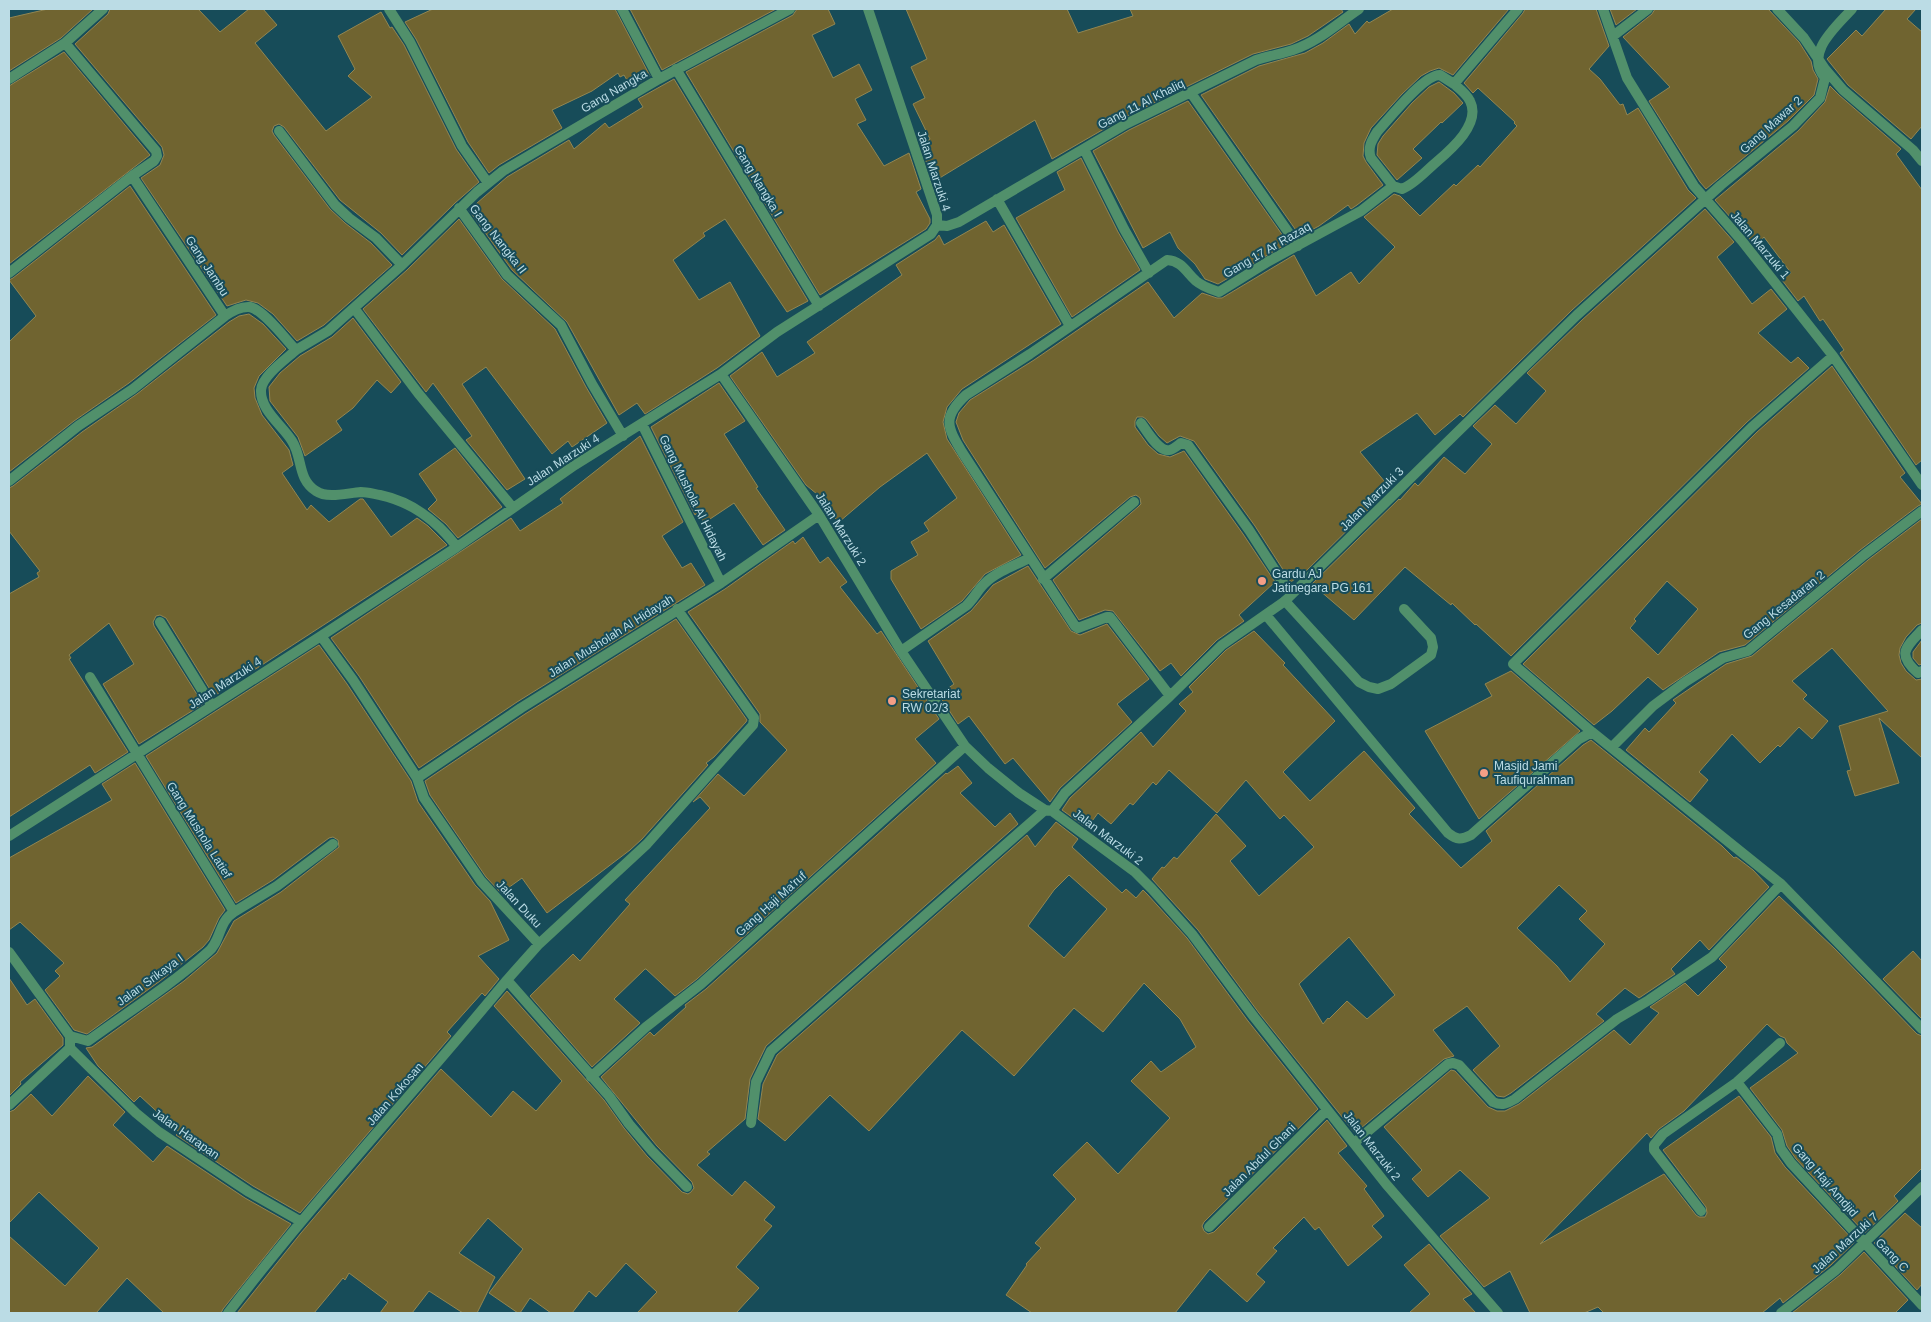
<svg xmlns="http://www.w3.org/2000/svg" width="1931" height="1322" font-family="Helvetica,sans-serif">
	<rect width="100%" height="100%" fill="#174c59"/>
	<!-- building -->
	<path fill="#706430" stroke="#928651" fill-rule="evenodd" d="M48,9h45l-32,29 -52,33v-53z
		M110,9h88l22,23 29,-23h14l14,16 -22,18 71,88 46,-34 -24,-21 7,-7 -17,-33 43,-24 9,16 2,-1 12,18 52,104 23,33 -24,21 -53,52 -21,-22 -41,-33 -56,-73 -5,-3 -5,2 -2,5 2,4 56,74 15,14 26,20 21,22 -68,60 -27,16 -24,-27 -15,-11 -12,-3 -19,6 -86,-128 19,-13 4,-10 -2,-8 -87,-103 33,-30z
		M433,9h182l35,67 -19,11 -7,-12 -4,2 -2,-4 -26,18 -40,19 10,18 -63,37 -10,8 -21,-31 -52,-103 -11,-17z
		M630,9h146l-114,61z
		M797,9h31l7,15 -23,11 21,43 26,-14 13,26 -17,9 11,21 -9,4 27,42 25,-13 12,36 -5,3 14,27v4l-4,6 -106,66 -134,-223 107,-57z
		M906,9h161l11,24 55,-17 -3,-7h211l2,3 -35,24 -17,8 -38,10 -130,64 -71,41 -17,-39 -102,62 -12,-36 9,-7 -17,-35 12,-6 -14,-31 16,-8z
		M1393,9h116l-56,66 -14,-7 -9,3 -9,5 -19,18 -31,34 -7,15 -1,13 3,6 17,23 -26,20 -6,4 -3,-4 -29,21 -19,10 -99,-141 58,-29 46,-13 18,-10 26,-19 6,10 12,-13 2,2z
		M1525,9h71l13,37 -20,23 11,10 20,26 3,-1 4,11 11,-7 50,82 8,8 -124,112 -109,107 -3,-3 -25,21 -18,-22 -57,39 30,36 -88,87 -1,-1 -10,8 -36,-56 -61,-85 -14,-5 -13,7 -8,-7 -13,-17 -3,-2h-6l-2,4v6l13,18 10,9 12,3 14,-6 59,83 32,48 -36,33 5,6 -27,19 -36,36 -10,-13 -11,8 -47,-60 -8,-1 -26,10 -26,-40 85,-73 3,-3 -1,-6 -4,-3 -6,2 -85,71 -82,-128 -7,-18 3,-9 11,-13 64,-40 114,-78 26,36 28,-25 15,5h5l72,-43 22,41 35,-24 8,12 36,-37 -31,-30 30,-23 6,2 20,20 34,-32 2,2 22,-21 2,2 37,-41 -3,-3 1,-1 -37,-34 -5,5 -9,-10 59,-70z
		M1610,9h27l-21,16z
		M1655,9h113l31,33 12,19 2,9 5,9 -4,16 -26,26 -82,68 -6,-7 -51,-81 21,-14 -47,-50 29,-23z
		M1886,9h30l-9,10 15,13v94l-11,13 -63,-54 -21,-26 29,-29 6,6z
		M64,52l86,103 -141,109v-178z
		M674,79l134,222 -21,11 -62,-93 -22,14 2,3 -32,24 26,40 31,-18 30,54 -43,32 -72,46 -8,-11 -18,12 -52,-93 -55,-52 -43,-60 38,-33 62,-37 5,9 31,-26 4,5 34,-21 -5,-8z
		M1439,82l15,11 9,10 -21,20 -1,-1 -28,27 9,9 -25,22 -20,-25 1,-11 5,-8 29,-33 17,-16z
		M1830,86l9,9 62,54 -5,5 26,36v270l-6,5 -76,-112 4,-3 -21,-31 -3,2 -16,-25 -6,5 -16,-21 9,-7 -27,-36 -8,9 -41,-46 83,-69 27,-29z
		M1188,101l100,142 -70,41 -13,-5 -10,-15 -17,-16 -8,-16 -27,16 -50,-97 36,-21z
		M1081,158l37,74 22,38 -68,47 -56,-99 49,-28 -8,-18z
		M130,186l86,129 -87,68 -55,38 -65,51v-130l27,-26 -27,-36 4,-2z
		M1705,209l29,33 -17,15 35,47 19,-15 16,20 -29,24 33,30 7,-6 11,11 -62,54 -236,234 -35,-32 -1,1 -23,-22 -1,2 -46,-38 -51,53 -42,-36 87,-85 1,1 15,-17 3,3 26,-29 21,17 27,-30 -19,-18 22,-21 21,19 30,-33 -19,-18 55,-53z
		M459,219l43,60 53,50 31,58 21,36 -35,24 -4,-6 -16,13 -66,-87 -24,17 63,95 -18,11 -41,-50 6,-4 -39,-53 -7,9 -63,-83 44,-39z
		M986,221l7,11 11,-7 57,99 -99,65 -15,18 -4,15 4,17 74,116 -36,19 -23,27 -41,28 -30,-50v-8l27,-16 -7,-13 18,-11 -5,-8 33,-25 -30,-45 -47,34 -41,35 -14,-14 4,-4 -23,-19 -76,-109 32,-24 15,25 38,-24 -8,-11 95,-67 -6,-10 39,-25 4,-5 5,10z
		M249,314l14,10 23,25 -27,27 -5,12 1,10 7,17 27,35 4,15 -11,8 25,37 4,-5 18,17 31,-23h3l28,38 26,-19 11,8 19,19 -233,151 -48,-78 -6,-3 -4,1 -3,6 1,4 49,78 -64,40 -36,-60 31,-20 -25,-41 -40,32 2,3 -2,1 59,93 -33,21 -5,-8 -81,52v-223l30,-17 -2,-4 3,-2 -31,-40v-43l4,-2 69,-54 55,-38 92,-72 10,-6z
		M353,318l48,64 -10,11 -14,-13 -24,28 -17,13 6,9 -37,26 -7,-19 -28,-36 -1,-14 11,-14 20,-17 32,-19z
		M1832,366l73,107 -5,4 22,27 -4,2 -58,44 -115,95 -26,7 -56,38 -15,-13 -36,34 -18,14 -71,-61 234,-232zM1667,581l31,28 -40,46 -28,-27 6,-7 -2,-2z
		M719,383l26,38 -21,13 34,53 -2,1 29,42 -22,15 -29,-42 -30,20 -6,-10 -3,2 -44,-88z
		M640,436l43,86 -21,14 20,32 9,-5 14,22 -188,117 -98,66 -60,-92 -28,-38 180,-120 9,13 43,-28 -3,-4z
		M455,448l47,59 -44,31 -12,-14 -18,-15 9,-9 -18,-26z
		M1922,519v104l-5,2 -11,12 -6,11 -1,7 2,8 5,8 10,9 6,-1v79l-43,-40 20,65 -44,13 -8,-25 4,-1 -12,-44 49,-15 -56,-63 -40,33 15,14 -4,4 25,22 -16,18 -13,-12 -19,20 -2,-2 -18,18 -28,-29 -33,38 9,8 -18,22 -64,-52 19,-22 4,4 27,-29 -3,-3 53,-36 26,-8 116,-96z
		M803,537l17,26 8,-6 19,25 -7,5 37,47 4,-3 58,88 -24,20 21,24 -239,216 -22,17 -29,-27h-1l-31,30 26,24 -48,44 -62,-71 43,-42 7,7 50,-57 -5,-4 85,-92 -10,-11 -7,5 25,-28 26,22 43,-46 -27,-28v-8l-72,-102 37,-23 68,-48 2,3z
		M1028,566l43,65 9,4 27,-11 42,55 -32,25 15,18 -72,66 -10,14 -37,-44 -8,6 -36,-48 -11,8 -19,-29 15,-11 -26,-43 43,-30 22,-26z
		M676,619l71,101 -1,2 -32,35 -8,6 2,2 -66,74 -12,11 -83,63 -25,-35 -21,15 -15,-16 -56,-82 -5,-14 100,-67z
		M1254,631l31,32 -2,2 52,56 -52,51 27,29 54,-50 51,57 -6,6 52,54 31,-27 -6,-10 97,-86 8,-5 131,106 12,12 2,-1 17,13 16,17 -60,63 -9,-10 -29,29 4,5 -36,24 -14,-10 -29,26 8,7 -93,72 -7,4 -7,-1 -24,-26 27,-24 -33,-40 -34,24 21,26 -10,3 -89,74 -96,-120 -61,-83 -46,-51 10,-12 2,1 10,-11 3,2 39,-45 30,32 -16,15 29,35 55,-49 -30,-32 -4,4 -34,-39 -29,33 -48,-43 -13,15 -3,-3 -20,23 -3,-2 -19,21 -13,-11 -11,15 -25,-18 8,-12 71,-66 12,15 33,-36 -7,-7 14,-12 -4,-5 37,-37zM1559,885l28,26 -8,8 26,25 -35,38 -13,-16 -40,-38zM1349,937l46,58 -28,24 -20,-18 -18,18 -1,-1 -5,6 -24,-40z
		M1922,640v24l-3,1 -6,-7v-6z
		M319,645l28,39 64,97 7,21 57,83 15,16 19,39 -31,16 21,23 -14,17 -3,-3 -35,39 4,4 -151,177 -47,-27 -77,-51 3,-3 -39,-36 -6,6 -36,-36 -12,-18 6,-1 92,-66 33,-28 17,-32 47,-29 58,-45 -1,-7 -5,-3 -4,1 -56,42 -37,23 -90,-147z
		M1511,671l69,60 -101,88 -54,-88 67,-35 -7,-12z
		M135,763l90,147 -6,8 -10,22 -6,7 -43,34 -73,53 -13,-4 -29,-40 15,-14 -5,-5 9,-8 -44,-41 -11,8v-72l103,-58 -10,-16z
		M958,766l14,17 -12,10 35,34 15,-14 8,11 -252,222 -16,33 -5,40 -38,33 3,2 -13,11 35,31 13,-15 30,26 -11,13 8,6 -36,41 23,21 -23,25h-99l20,-21 -31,-29 -30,34 -7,-6 -17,22h-21l-21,-15 -10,15h-2l-29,-20 34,-44 -35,-31 -29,35 36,24 -18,36h-14l-34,-22 -17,22h-32l8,-11 -39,-29 -4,7 -2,-2 -29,35h-77l64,-80 140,-164 50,48 22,-26 23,20 26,-30 -68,-75 13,-15 97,109 20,28 23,28 35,36 6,2 3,-2 3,-4 -2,-6 -35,-36 -56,-69 49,-45 4,4 32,-29 -1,-2 21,-16 240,-216 1,1z
		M1056,822l22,17 -6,8 50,46 4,-4 10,9 7,-8 4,4 40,44 61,83 70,88 -114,113 -2,4 2,5 4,3 6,-2 113,-112 20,26 -9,7 29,33 -3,3 20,27 -12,10 10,11 -34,29 -29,-39 -4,3 -11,-13 -31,31 4,3 -21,23 9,8 -18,20 -37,-33 -35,44h-143l-26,-18 21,-30 -1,-1 15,-16 -6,-5 41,-44 -23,-24 34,-33 31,32 52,-56 -39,-37 20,-20 10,11 35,-25 -16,-28 -36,-36 -41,49 -29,-24 -60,68 -52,-46 -93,101 -39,-36 -45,46 -27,-22 5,-35 14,-29 250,-220 8,12zM1069,875l38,34 -43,49 -36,-32 26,-36z
		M1779,896l56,53 82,85 5,2v132l-28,28 4,5 -33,32 -69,-74 -9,-13 -5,-16 -32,-42 48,-35 -11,-10 -2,-5 -5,-2 -13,-12 -83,87 -25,18 -8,9 -4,-5 -107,111 124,-70 32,41 3,2h6l2,-4 -1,-6 -43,-57 76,-54 32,41 4,16 10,14 70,75 -24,23 -48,38 -3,-5 -18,15h-158l-6,-6 -14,6h-54l-20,-42 -26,16 -44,-51 50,-38 -30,-28 -32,27 -16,-18 10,-9 -38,-43 67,-57 4,1 33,36 9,4h8l14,-7 95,-74 16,15 29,-32 -9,-6 35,-24 13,13 29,-29 -8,-8z
		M1913,951l9,10v58l-39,-40z
		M9,978l18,27 8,-6 28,39v7l-43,37 1,2 -12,12z
		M88,1076l37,36 -12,13 40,37 14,-16 78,52 46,26 -68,85 -2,4h-57l-37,-35 -31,35h-87v-77l56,50 34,-38 -60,-56 -30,31v-111l5,-2 17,-16 21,22z
		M1905,1213l17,15v56l-5,6 -43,-47z
		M1429,1244l43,50 -9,5 13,14h-67l21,-19 -26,-29z
		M1864,1252l44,48 -13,13h-103l48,-38z"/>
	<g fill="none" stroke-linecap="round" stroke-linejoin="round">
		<!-- lane -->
		<path stroke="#51906b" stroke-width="10" d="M1285,601l74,81 10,5 9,2 13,-5 40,-29 2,-8 -2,-9 -27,-29"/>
		<!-- street -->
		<path stroke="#51906b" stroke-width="10" d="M389,9l21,33 52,104 26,37
			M622,9l37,70
			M1603,9l24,69 67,108 48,55 91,115 89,129
			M1777,9l27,29 21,31 18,21 70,60 9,11
			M1613,36l35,-27
			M65,43l91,108 1,5 -3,5 -22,15 93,140c7,-5 15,-10 25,-9 14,3 36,33 46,43 -10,9 -34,26 -35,40 -1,20 21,35 31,51 11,17 5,38 24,50 12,8 31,2 45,1 6,0 13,2 19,3 33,7 57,26 77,52
			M676,69l143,237
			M9,79l56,-36 38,-34
			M1191,93l107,153
			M279,131l56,74 14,13 27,20 26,27
			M1084,149l40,80 25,44
			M1393,186l9,3c11,-4 22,-16 31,-24 15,-13 49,-40 37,-64 -3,-7 -10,-12 -16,-17
			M997,199l73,127
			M459,208l48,67 54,50 31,59 31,52
			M937,225l10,1 12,-4 167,-98 130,-64c12,-4 25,-6 37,-10 25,-8 45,-27 66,-41
			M9,273l123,-97
			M354,308l64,85 95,115
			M296,350l32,-19 74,-66 75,-73 26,-21 156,-92 131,-70
			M1833,356l-81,71 -239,237 79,68 189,152 141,145
			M721,374l98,141 82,136 64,95 23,22 31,25 26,17 7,1 83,61 17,17 40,45 62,83 132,167 112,129
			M1141,423c6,8 18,30 29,27 4,-1 8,-5 11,-7l7,2 61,85 42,65
			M642,424l79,159
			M9,481l69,-55 55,-37 92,-73
			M1043,579l91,-77
			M1266,615l182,218c9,7 13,7 23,2l108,-96 13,-7
			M160,622l52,84
			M1922,630c-16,17 -26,24 -4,43l4,-2
			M321,636l32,44 64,98 7,20 57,83 58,63 -32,36 102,116 20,28 23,27 35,36
			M901,651l65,-45c7,-6 11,-15 18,-22 12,-12 31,-19 46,-26
			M1170,696l-60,-79h-3l-29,11 -3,-2 -113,-174c-15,-25 -20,-35 4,-57l64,-41 137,-94c15,1 19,12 29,21 7,6 15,8 23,11l50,-31 92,-50 32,-25 -22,-28c-4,-10 1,-18 6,-26 11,-12 47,-58 63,-57l14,9 64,-75
			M1612,747l41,-41 32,-24 38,-24 25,-7 116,-96 58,-44
			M417,778l104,-70 200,-125 98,-68
			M1052,811l13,-18 105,-97 52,-51 63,-44 292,-286 144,-130 72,-59 27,-28 5,-20c-21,-25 11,-51 27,-69
			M9,836l312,-200 136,-89 118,-82 146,-91 56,-42 154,-98 6,-9v-10l-69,-206
			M234,912l43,-26 56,-42
			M539,944l108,-100 106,-119 1,-7 -77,-109
			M9,952l61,84v12l66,65 23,19 90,60 51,29
			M70,1036l18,5c40,-29 83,-56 120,-89 13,-10 10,-30 26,-40l-144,-235
			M591,1077l55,-50 55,-43 264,-238
			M1737,1082l40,52 4,15 10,14 131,142
			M9,1105l61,-57
			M751,1123l5,-41 15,-31 274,-241
			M1354,1143l94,-79 5,-1 6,2 34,37c9,4 13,2 22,-3l102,-80 32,-19 63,-43 69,-73
			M1701,1211l-47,-61v-5l9,-11 74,-52 43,-39
			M1209,1227l118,-117
			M228,1313c88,-115 187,-221 279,-333
			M1781,1313l55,-43 86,-83"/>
	</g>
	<!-- markers -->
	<g fill="#f49e86" stroke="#174c59" stroke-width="2">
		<circle cx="1262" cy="581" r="5"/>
		<circle cx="892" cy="701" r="5"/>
		<circle cx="1484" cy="773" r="5"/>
	</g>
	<g text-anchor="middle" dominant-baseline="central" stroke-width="4" stroke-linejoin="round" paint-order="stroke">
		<!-- street labels -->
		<g font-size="12" fill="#bbdce5" stroke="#174c59">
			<text transform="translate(614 91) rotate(-30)">Gang Nangka</text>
			<text transform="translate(1141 104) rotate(-27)">Gang 11 Al Khaliq</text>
			<text transform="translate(1771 125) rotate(-42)">Gang Mawar 2</text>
			<text transform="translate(934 171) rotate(72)">Jalan Marzuki 4</text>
			<text transform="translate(758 181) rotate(59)">Gang Nangka I</text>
			<text transform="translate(498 239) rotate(52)">Gang Nangka II</text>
			<text transform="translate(1760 245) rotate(50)">Jalan Marzuki 1</text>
			<text transform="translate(1267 250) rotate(-30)">Gang 17 Ar Razaq</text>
			<text transform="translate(207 266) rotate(57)">Gang Jambu</text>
			<text transform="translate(563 460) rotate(-33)">Jalan Marzuki 4</text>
			<text transform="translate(693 498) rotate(64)">Gang Mushola Al Hidayah</text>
			<text transform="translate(1372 499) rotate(-45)">Jalan Marzuki 3</text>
			<text transform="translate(841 529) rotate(58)">Jalan Marzuki 2</text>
			<text transform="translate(1784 605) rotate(-39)">Gang Kesadaran 2</text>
			<text transform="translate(611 636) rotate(-32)">Jalan Musholah Al Hidayah</text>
			<text transform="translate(225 683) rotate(-33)">Jalan Marzuki 4</text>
			<text transform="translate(199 830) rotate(58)">Gang Mushola Latief</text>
			<text transform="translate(1108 837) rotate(37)">Jalan Marzuki 2</text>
			<text transform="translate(519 904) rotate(47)">Jalan Duku</text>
			<text transform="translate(771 904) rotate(-42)">Gang Haji Ma'ruf</text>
			<text transform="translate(150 980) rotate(-36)">Jalan Srikaya I</text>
			<text transform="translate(395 1094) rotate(-49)">Jalan Kokosan</text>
			<text transform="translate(186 1134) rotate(35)">Jalan Harapan</text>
			<text transform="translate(1372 1146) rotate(52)">Jalan Marzuki 2</text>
			<text transform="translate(1259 1160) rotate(-45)">Jalan Abdul Ghani</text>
			<text transform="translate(1825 1180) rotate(49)">Gang Haji Amdjid</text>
			<text transform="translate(1845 1243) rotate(-42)">Jalan Marzuki 7</text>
			<text transform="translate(1892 1255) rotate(46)">Gang C</text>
		</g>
		<!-- poi labels -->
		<g font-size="12" fill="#bbdce5" stroke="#174c59" text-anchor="start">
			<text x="1272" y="574">Gardu AJ<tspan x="1272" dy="14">Jatinegara PG 161</tspan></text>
			<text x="902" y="694">Sekretariat<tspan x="902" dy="14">RW 02/3</tspan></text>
			<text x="1494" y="766">Masjid Jami<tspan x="1494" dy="14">Taufiqurahman</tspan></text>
		</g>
	</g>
	<!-- border -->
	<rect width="1931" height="1322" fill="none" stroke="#bbdce5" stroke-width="20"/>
</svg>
